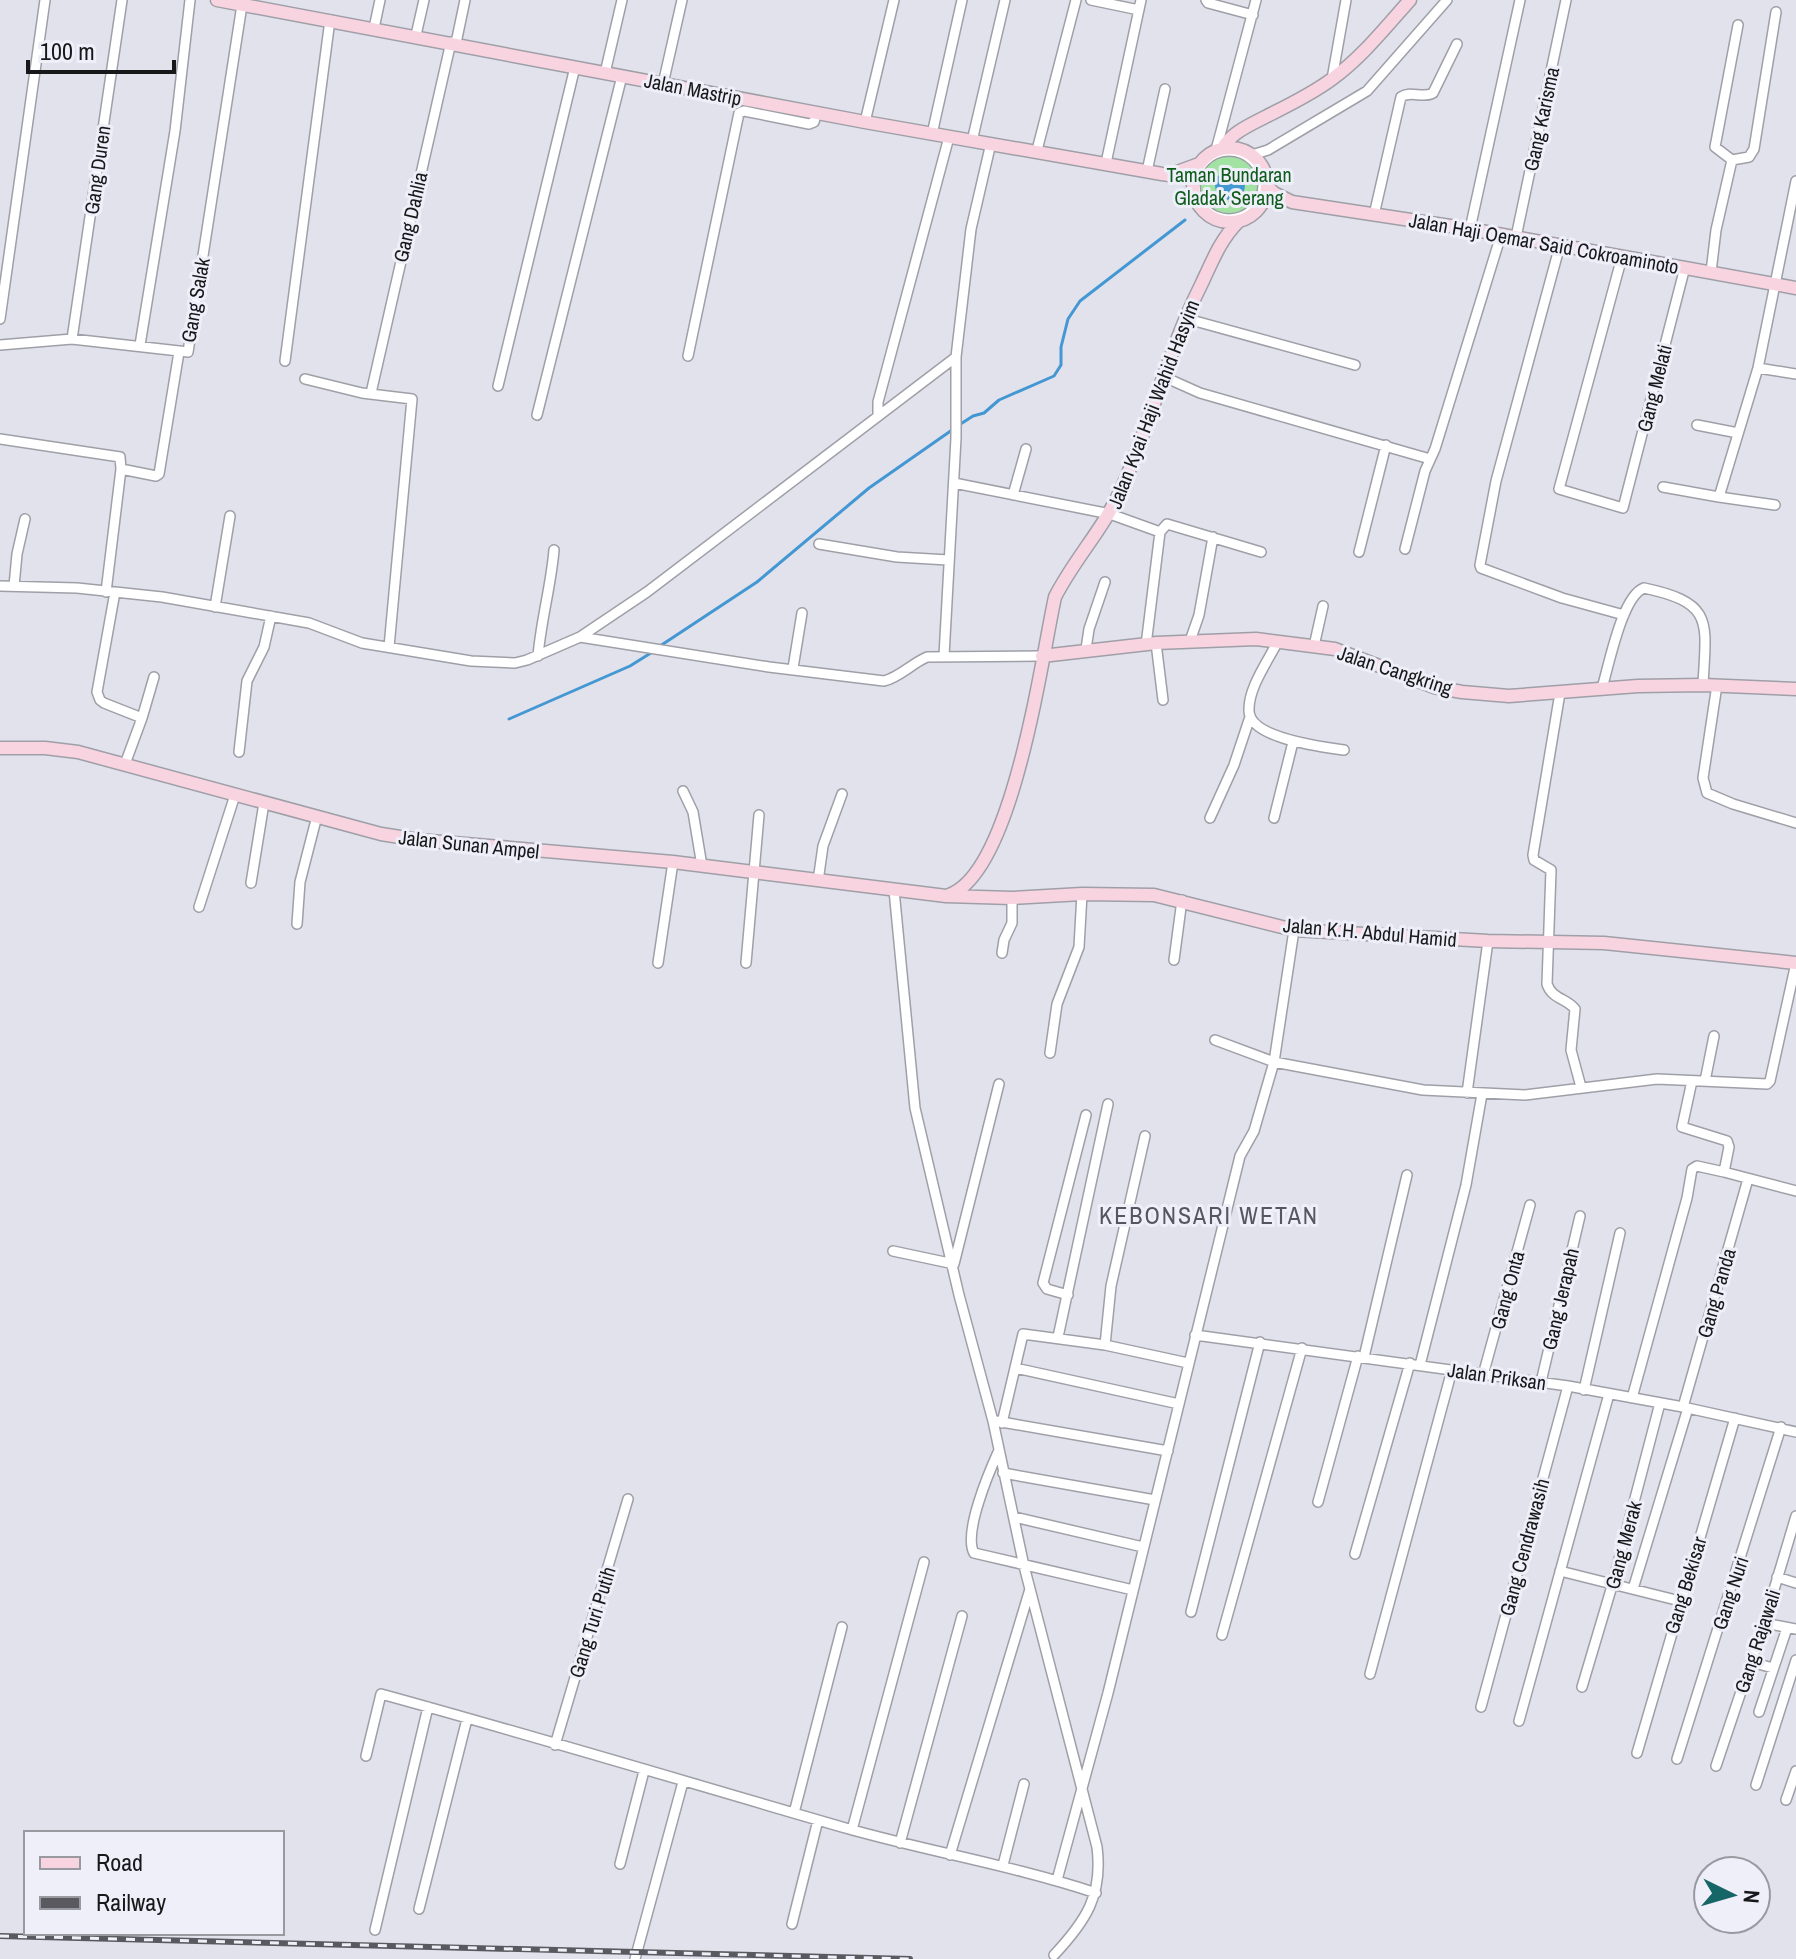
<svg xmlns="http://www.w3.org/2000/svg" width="1796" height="1959" font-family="'Archivo Narrow',sans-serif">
	<rect width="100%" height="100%" fill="#e2e2ec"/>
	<!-- green -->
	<path fill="#a2e3a4" d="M1198 186a31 31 0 1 1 62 0a31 31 0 1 1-62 0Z"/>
	<!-- water -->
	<path fill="#4397d3" d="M1215 185a15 15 0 1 1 30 0a15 15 0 1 1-30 0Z"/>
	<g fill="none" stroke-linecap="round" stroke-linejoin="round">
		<!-- stream -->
		<path stroke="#4397d3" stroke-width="3" d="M959,425l14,-9 11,-3 15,-13 55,-24 7,-11v-18l7,-28 12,-18 105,-81
			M660,646l97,-64 112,-94 83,-58
			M509,719l121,-53 24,-15"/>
		<!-- street casing -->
		<g stroke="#9f9fa8" stroke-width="12">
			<path id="street" d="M1091,0l48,10
				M1206,0l2,3 45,12
				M1738,25l-23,122 17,13 17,-3 5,-8 22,-137
				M374,28l6,-28
				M416,35l8,-35
				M456,43l9,-43
				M605,73l17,-73
				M1332,79l14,-79
				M663,84l19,-84
				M865,122l29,-122
				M932,134l30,-134
				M972,141l33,-141
				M1037,150l39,-150
				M1216,150l40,-150
				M1195 185a34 34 0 1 1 68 0a34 34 0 1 1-68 0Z
				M1252,155l16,-5 99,-59 80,-91
				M1106,163l35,-163
				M1147,171l18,-82
				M1374,215l27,-118c10,-7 22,2 32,-4l24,-49
				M1470,229l50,-229
				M1516,237l50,-237
				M1560,245l-64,236 -16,84 1,3 81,30 62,17
				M1622,257l-63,232 64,19 62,-241
				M1711,272l5,-42 16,-70
				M1184,318l171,47
				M0,319l45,-319
				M72,339l50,-339
				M0,345l72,-6 116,13 54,-347
				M140,345l35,-214 15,-131
				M688,356l51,-243 5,-2 65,13 5,-2 3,-10
				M285,361l45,-341
				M1758,368l38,6
				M1162,376l38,17 230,66
				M305,379l57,14 50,6 -23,248
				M498,386l77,-319
				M371,393l80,-351
				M878,414v-12l71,-265
				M537,415l85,-339
				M1697,425l41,8
				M0,439l120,18 1,12
				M954,483l156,31 50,18 -14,113
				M1663,487l56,10
				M1013,495l13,-46
				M1775,505l-56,-8 39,-129 38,-187
				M1160,532l7,-8 94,28
				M819,544l78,13 51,3
				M1405,549l20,-78 10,-22 66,-214
				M1359,552l27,-107
				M0,586l77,2 85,9 147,26 53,20 109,18 44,2 12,-3 53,-23 189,30 115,14c16,-4 27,-17 43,-24l115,-1
				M14,586l3,-32 8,-35
				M106,592l15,-123 35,7 3,-2 20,-122
				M115,592l-18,100 3,8 4,3 38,15 -17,46
				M215,607l15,-91
				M580,637l67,-45 309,-235
				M1190,641l9,-26 14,-78
				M1278,641c-10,20 -30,47 -29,70 1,28 75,36 95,39
				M1156,643l7,57
				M1314,646l9,-40
				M1086,649l3,-20 16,-47
				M538,656c3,-36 13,-70 16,-106
				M944,656l12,-218v-81l15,-128 20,-86
				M793,668l9,-55
				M1717,685l-14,93 4,15 26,11 63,19
				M1602,688c7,-23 20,-92 42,-100 71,15 62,34 59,97
				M1560,693l-27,162 1,5 17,10 -4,114c5,15 19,14 28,25l-4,41 10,37
				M142,718l12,-41
				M239,752l8,-71 17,-34 7,-31
				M683,791l10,21 9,54
				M1210,818l24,-53 16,-48
				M1274,818l19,-76
				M818,881l5,-35 19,-52
				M251,883l13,-80
				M894,890l21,218 44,187 34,126 31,145 73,281c6,48 -11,74 -43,108
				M199,907l36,-112
				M297,924l3,-42 17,-66
				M1002,953l2,-13 8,-17v-25
				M1174,960l8,-60
				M658,963l15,-101
				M746,963l13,-148
				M1215,1040l59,22 149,28 102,5 132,-16 110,5 3,-3 26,-118
				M1050,1053l7,-49 22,-57 3,-53
				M1692,1081l-10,46 45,14 2,6 -5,25 72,19
				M1705,1081l9,-45
				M1467,1093l21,-152
				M893,1251l61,13 45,-180
				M1068,1295l-21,-6 -4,-6 43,-168
				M1195,1335l373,51 115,21 113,25
				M1058,1337l50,-233
				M1105,1345l6,-59 34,-150
				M1364,1357l43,-182
				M1420,1365l46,-180 16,-91
				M1015,1368l164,36
				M1483,1375l47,-170
				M1541,1382l39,-166
				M1584,1390l36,-157
				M1632,1398l55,-200 5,-29 5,-3 27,6
				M1683,1407l65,-228
				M996,1421l172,30
				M1002,1423l21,-89 82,11 83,18
				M999,1450c-10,22 -36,83 -25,103l159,37
				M1003,1473l152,27
				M1318,1502l40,-146
				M1014,1517l129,30
				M1355,1554l55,-191
				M1560,1571l120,30
				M1777,1577l19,6
				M1633,1589l55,-181
				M1191,1612l69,-270
				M1764,1623l32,6
				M1222,1635l80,-287
				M1751,1662l22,6
				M1370,1674l82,-304
				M1582,1687l30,-101 48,-183
				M1481,1707l87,-321
				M1759,1712l28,-84
				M1519,1721l90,-327
				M555,1745l73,-246
				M1637,1753l98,-335
				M366,1756l15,-62c157,43 312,90 468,135 82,23 166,37 247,64
				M1677,1759l104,-332
				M1716,1766l48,-143 32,-107
				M1756,1785l40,-125
				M1786,1800l10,-29
				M794,1813l48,-186
				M852,1830l72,-268
				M900,1843l62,-227
				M950,1855l80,-266
				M620,1864l24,-93
				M1003,1865l21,-81
				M1057,1880l51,-187 132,-537 14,-25 20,-69 20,-132
				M419,1909l48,-190
				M792,1924l26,-104
				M375,1930l53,-223
				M635,1959l48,-177"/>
		</g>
		<!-- secondary casing -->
		<g stroke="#9f9fa8" stroke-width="15">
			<path id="secondary" d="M217,0l648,122 297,52 7,1 30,-11
				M1193 185a37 37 0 1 1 74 0a37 37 0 1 1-74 0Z
				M1223,148c7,-15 29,-24 44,-32 22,-11 45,-22 65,-37 30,-22 53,-51 78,-79
				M1267,186l7,7 18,9 178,27 326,59
				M1042,656l114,-13 100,-4 79,10 99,38 28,5 47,4 129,-10 65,-1 93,4
				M0,748h45l33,4 303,82 38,6 254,22 273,34 66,2 70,-4 72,1 140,35 194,11 116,2 192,20
				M949,895c64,-23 92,-234 106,-298 21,-41 50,-69 69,-114 28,-65 45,-134 77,-198 11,-23 19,-45 37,-63"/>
		</g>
		<!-- street -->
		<use href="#street" stroke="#fff" stroke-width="9"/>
		<!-- secondary -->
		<use href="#secondary" stroke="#f8d4e0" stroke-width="12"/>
		<!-- rail casing -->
		<g stroke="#59595f" stroke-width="6">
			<path id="rail" d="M0,1936l910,23"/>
		</g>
		<!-- rail -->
		<use href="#rail" stroke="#efeff9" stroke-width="3" stroke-dasharray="9" stroke-linecap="butt"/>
	</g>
	<g text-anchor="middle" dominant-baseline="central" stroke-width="6" stroke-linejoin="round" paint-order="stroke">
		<!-- street labels -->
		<g font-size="20" fill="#18181b" stroke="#efeff9">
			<text transform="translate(693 89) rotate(11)">Jalan Mastrip</text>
			<text transform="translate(1541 119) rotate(-78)">Gang Karisma</text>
			<text transform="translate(97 170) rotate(-82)">Gang Duren</text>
			<text transform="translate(410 217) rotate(-77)">Gang Dahlia</text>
			<text transform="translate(1544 243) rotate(10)">Jalan Haji Oemar Said Cokroaminoto</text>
			<text transform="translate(195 300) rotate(-80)">Gang Salak</text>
			<text transform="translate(1654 388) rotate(-76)">Gang Melati</text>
			<text transform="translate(1153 404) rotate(-69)">Jalan Kyai Haji Wahid Hasyim</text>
			<text transform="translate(1395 670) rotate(18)">Jalan Cangkring</text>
			<text transform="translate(469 844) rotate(6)">Jalan Sunan Ampel</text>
			<text transform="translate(1370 932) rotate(5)">Jalan K.H. Abdul Hamid</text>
			<text transform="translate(1507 1290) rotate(-75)">Gang Onta</text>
			<text transform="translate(1716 1293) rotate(-74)">Gang Panda</text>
			<text transform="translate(1560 1299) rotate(-77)">Gang Jerapah</text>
			<text transform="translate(1497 1376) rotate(8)">Jalan Priksan</text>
			<text transform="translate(1623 1545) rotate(-75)">Gang Merak</text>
			<text transform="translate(1524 1547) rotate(-75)">Gang Cendrawasih</text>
			<text transform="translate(1685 1585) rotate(-73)">Gang Bekisar</text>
			<text transform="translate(1730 1593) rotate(-72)">Gang Nuri</text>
			<text transform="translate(592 1622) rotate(-73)">Gang Turi Putih</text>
			<text transform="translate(1757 1641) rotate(-72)">Gang Rajawali</text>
		</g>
		<!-- park labels -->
		<g font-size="20" fill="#0d5c1b" stroke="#efeff9">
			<text x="1229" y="174">Taman Bundaran<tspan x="1229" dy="23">Gladak Serang</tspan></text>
		</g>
		<!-- quarter labels -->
		<g font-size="24" letter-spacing="2" fill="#56565e" stroke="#efeff9">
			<text x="1209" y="1215">KEBONSARI WETAN</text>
		</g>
	</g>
	<!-- legend -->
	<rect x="24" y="1831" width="260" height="104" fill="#efeff9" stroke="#9999a0" stroke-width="2"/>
	<rect x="40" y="1857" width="40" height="12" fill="#f8d4e0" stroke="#9999a0" stroke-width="2"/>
	<text x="96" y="1871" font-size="24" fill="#18181b">Road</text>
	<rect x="40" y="1897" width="40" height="12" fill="#59595f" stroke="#9999a0" stroke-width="2"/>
	<text x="96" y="1911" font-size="24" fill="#18181b">Railway</text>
	<!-- north arrow -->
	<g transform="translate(1732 1895) rotate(95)"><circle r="38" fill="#efeff9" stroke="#9999a0" stroke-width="2"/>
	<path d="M0-6L14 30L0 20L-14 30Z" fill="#176667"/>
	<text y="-12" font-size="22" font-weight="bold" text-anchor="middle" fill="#18181b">N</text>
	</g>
	<!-- scale -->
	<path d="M28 60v12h146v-12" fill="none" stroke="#18181b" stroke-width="4"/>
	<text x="40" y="60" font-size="24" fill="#18181b" stroke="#efeff9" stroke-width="6" paint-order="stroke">100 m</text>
</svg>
